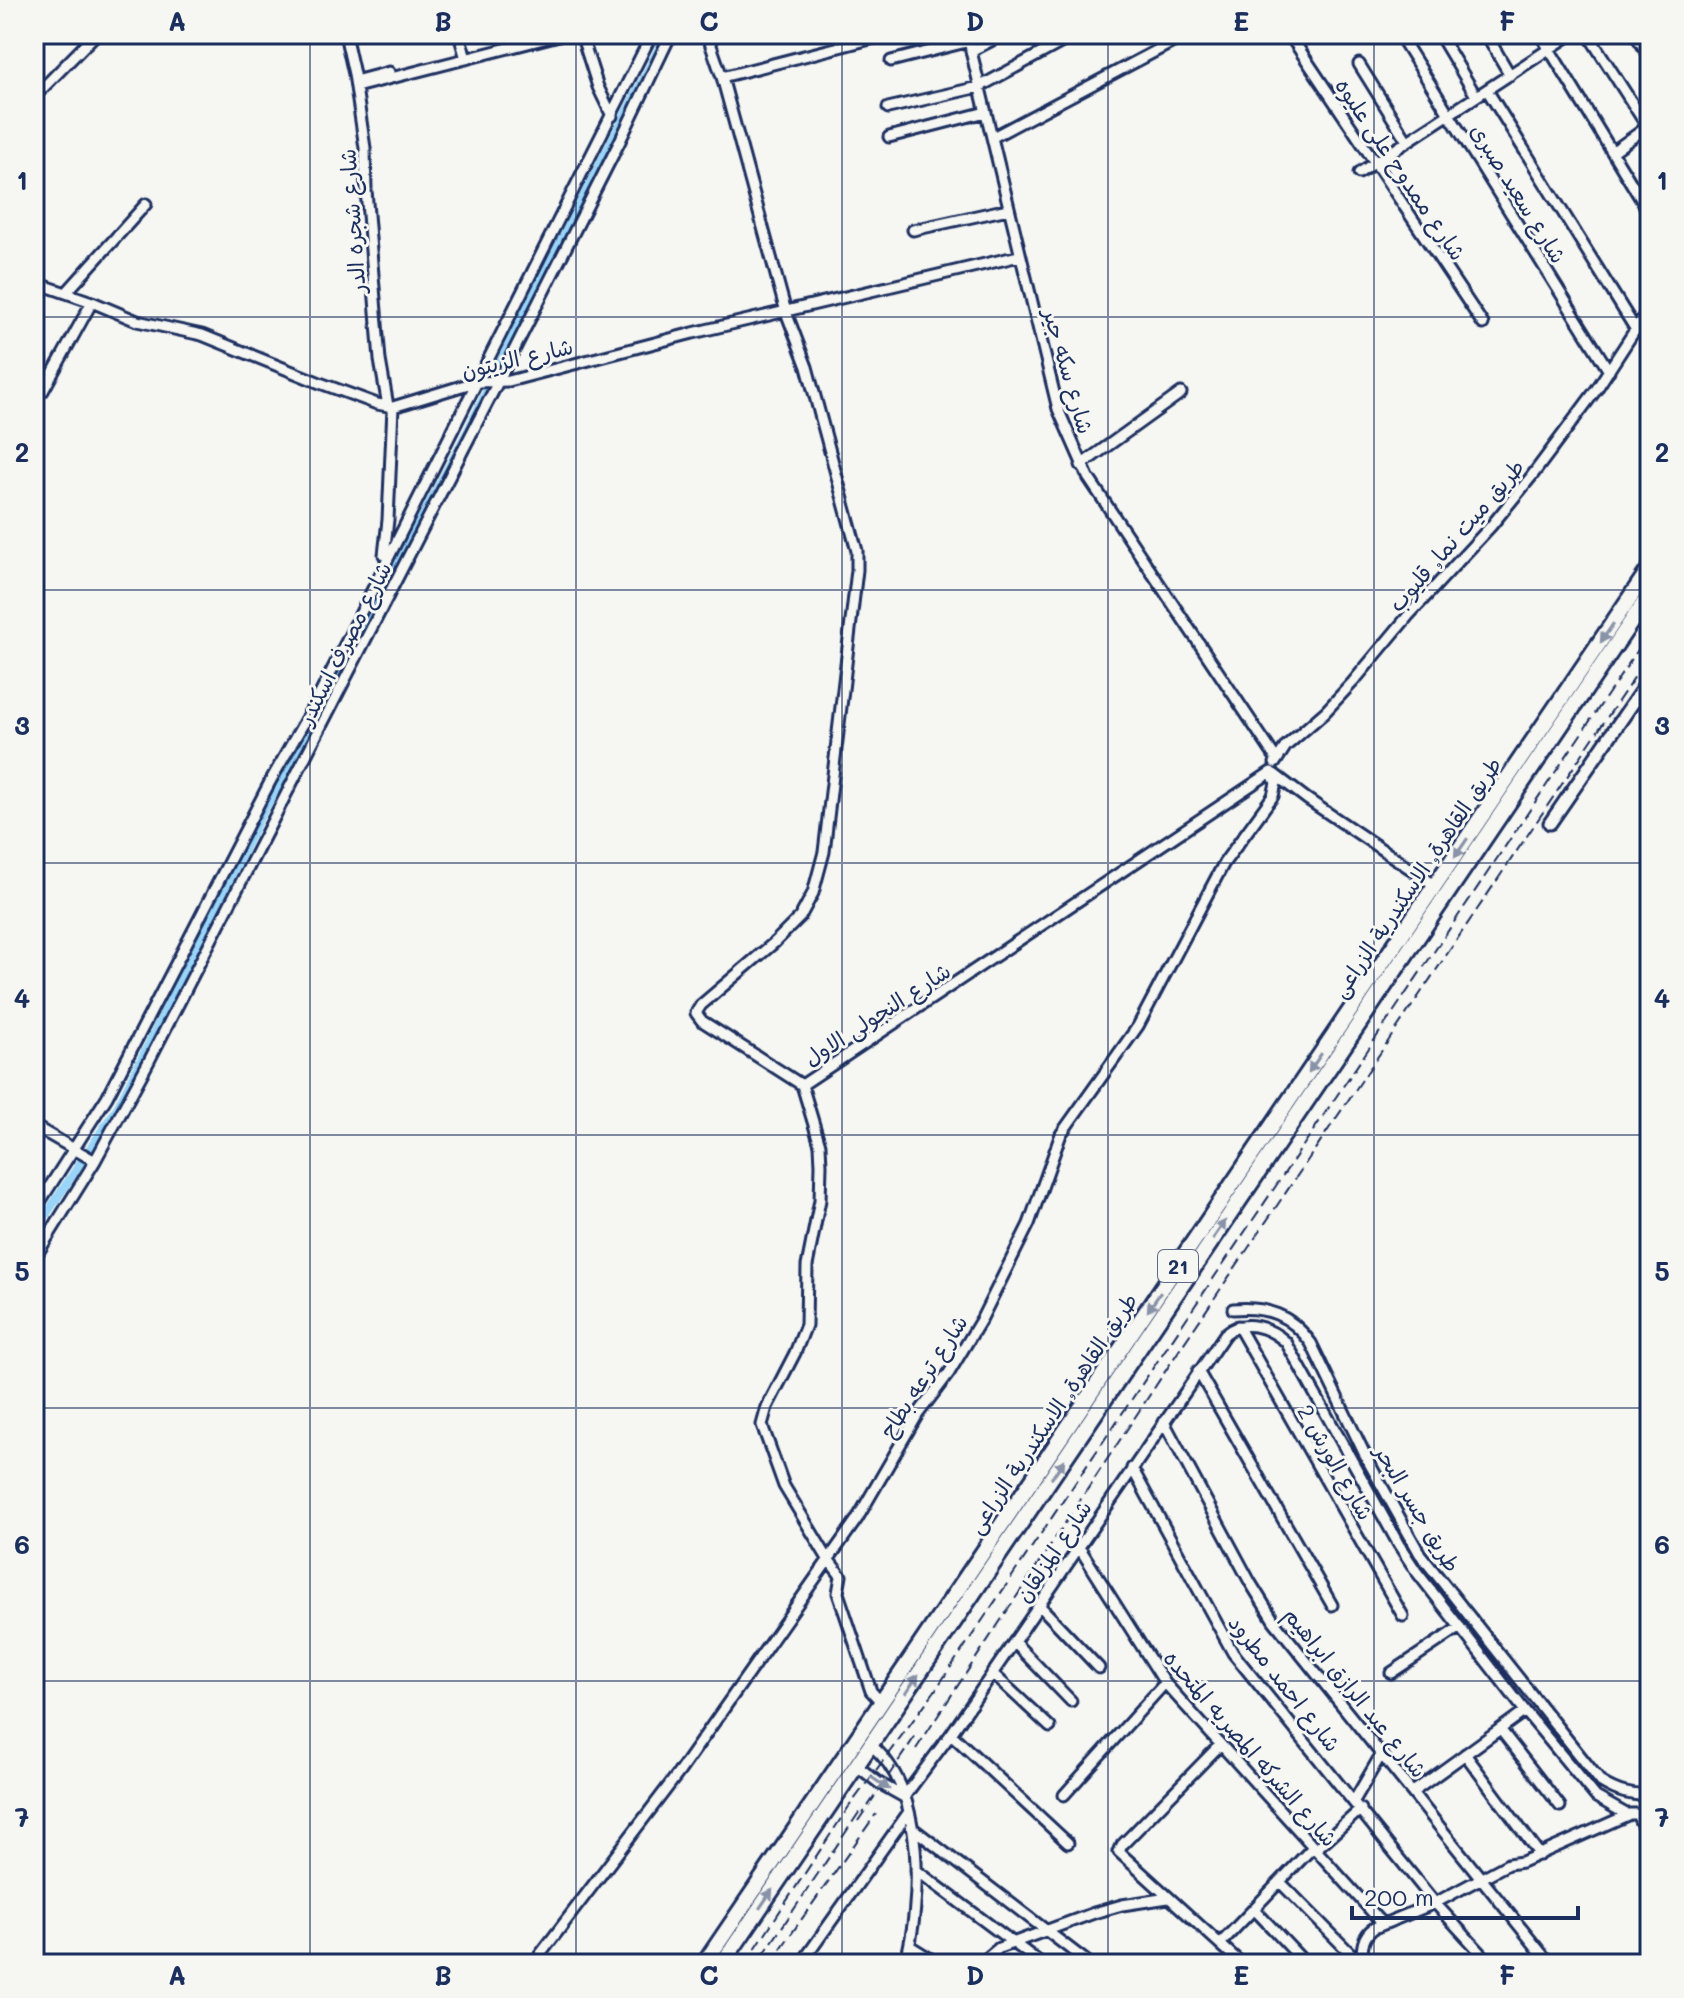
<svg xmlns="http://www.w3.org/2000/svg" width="1684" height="1998" font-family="Mali,'Playpen Sans Arabic',sans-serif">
	<rect width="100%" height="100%" fill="#f6f6f2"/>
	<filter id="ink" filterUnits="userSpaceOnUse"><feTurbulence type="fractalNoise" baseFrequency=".0125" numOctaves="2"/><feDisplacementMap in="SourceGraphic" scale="16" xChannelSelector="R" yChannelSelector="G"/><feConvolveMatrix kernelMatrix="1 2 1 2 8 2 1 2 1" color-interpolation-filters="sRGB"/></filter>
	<g filter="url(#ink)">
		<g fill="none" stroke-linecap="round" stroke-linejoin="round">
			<!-- stream -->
			<path stroke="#6693bb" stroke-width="2" d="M1624,1808l15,2 11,-3"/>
			<!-- canal -->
			<path stroke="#98d5f9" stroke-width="8" d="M34,1233l84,-127 142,-289 37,-64 171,-323 49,-103 149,-293"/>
			<!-- minor casing -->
			<g stroke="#1b2f5e" stroke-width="15">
				<path id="minor" d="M345,34l9,40 11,74 1,42 14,170 8,46
					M459,34l7,25
					M581,34l17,53 14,29
					M707,34l15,43 64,235 21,55 50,184v19l-33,282 -11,41 -13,24 -25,25 -74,63 -5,8 6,8 100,64
					M969,34l2,17 87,358 30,68 189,283
					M1289,34l194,290
					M1399,34l210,337
					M1439,34l37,62
					M1486,34l24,41
					M1540,34l110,180
					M1588,34l62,97
					M1635,34l15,23
					M971,51l33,-17
					M891,61l79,-20
					M1359,64l48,77
					M722,77l168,-43
					M355,81l34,-9
					M356,87l207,-53
					M1487,90l149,240
					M34,97l62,-63
					M888,108l91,-21 98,-53
					M889,137l97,-25
					M993,137l195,-103
					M1612,152l38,-27
					M1359,173l213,-139
					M913,230l95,-21
					M34,282l58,20 45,19 65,14 118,48 57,21 16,3 82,-25 34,-1 184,-48 326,-77
					M66,293l80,-89
					M43,391l49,-89
					M1081,465l100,-72
					M384,555l4,-35 5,-113
					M1275,763l11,-17 39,-34 28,-30 55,-66 83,-90 40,-49 65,-87 54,-83
					M1274,774l33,25 129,87
					M802,1085l18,60 1,20 -1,35 -13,66 -1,59 -11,28 -28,54 -5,18 22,61 44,73 13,17 -3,17 33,98 11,12
					M802,1085l469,-313
					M34,1126l61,35
					M34,1211l73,-114 164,-317 48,-84 333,-662
					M34,1259l61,-98 53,-98 350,-681 121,-239 52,-109
					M1233,1309c34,-3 58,6 78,34l57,118 52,93 181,228c16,10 30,14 49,13
					M1238,1326l165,290
					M1198,1371l134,234
					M1164,1422l86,160 24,39 276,343
					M1132,1468l101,185 202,250 56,61
					M1079,1547l86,136 218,241
					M1039,1605l60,63
					M1014,1642l57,59
					M992,1673l58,54
					M1391,1673l69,-46
					M1500,1729l60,77
					M951,1734l117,109
					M1220,1745l-98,100 -3,7 123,112
					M872,1746c54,45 50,157 33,218
					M1465,1754l75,101
					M857,1766l22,17 25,14
					M1413,1792l112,-81
					M1064,1795l101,-112
					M904,1797l47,-63 274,-400c19,-16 44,-7 61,8l113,203 17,26 109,140 71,86 30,17h24
					M1354,1801l28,-48
					M1638,1816l12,26
					M911,1827l179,137
					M1315,1850l46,-41
					M916,1870l126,94
					M1280,1882l81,82
					M1254,1909l52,55
					M1220,1944l93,-97
					M910,1946l29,18
					M533,1964l147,-193 177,-252 61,-105 31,-41 33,-55 47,-94 32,-90 77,-108 86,-163 49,-67 3,-13 -5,-11
					M801,1964l107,-151
					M980,1964l19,-16 95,-35 28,-8 46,-7
					M1362,1964c0,-14 -1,-27 12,-36l61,-25 73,-39 14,-2 108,-48"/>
			</g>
			<!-- major casing -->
			<g stroke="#1b2f5e" stroke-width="17">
				<path id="major" d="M1550,823l100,-145"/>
			</g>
			<!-- highway casing -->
			<g stroke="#1b2f5e" stroke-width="20">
				<path id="highway" d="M704,1964l946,-1396
					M722,1964l928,-1370"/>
			</g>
			<!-- minor -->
			<use href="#minor" stroke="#f6f6f2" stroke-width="9"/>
			<!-- major -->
			<use href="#major" stroke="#f6f6f2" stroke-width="11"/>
			<!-- highway -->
			<use href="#highway" stroke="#f6f6f2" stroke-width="14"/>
			<!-- rail -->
			<path stroke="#1b2f5e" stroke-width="2" stroke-dasharray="12 6" stroke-linecap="butt" d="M916,1749l262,-397 472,-698
				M858,1821l58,-86
				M762,1957l98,-146
				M745,1964l103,-156 86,-116 716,-1060
				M770,1964l106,-150"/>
		</g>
		<!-- one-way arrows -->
		<defs><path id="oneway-solid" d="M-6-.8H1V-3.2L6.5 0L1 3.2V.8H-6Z" transform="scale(2)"/></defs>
		<g fill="#8892a8">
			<use href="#oneway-solid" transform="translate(1607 633) rotate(124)"/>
			<use href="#oneway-solid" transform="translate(1461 848) rotate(124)"/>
			<use href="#oneway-solid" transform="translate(1315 1063) rotate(124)"/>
			<use href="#oneway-solid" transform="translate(1219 1230) rotate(-56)"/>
			<use href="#oneway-solid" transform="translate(1154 1302) rotate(124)"/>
			<use href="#oneway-solid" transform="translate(1058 1469) rotate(-56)"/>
			<use href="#oneway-solid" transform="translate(912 1684) rotate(-56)"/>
			<use href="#oneway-solid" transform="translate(880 1783) rotate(34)"/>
			<use href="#oneway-solid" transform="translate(766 1899) rotate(-56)"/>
		</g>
	</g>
	<!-- grid -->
	<path fill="none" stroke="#1b2f5e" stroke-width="2" stroke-opacity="0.55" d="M310,34v1930M576,34v1930M842,34v1930M1108,34v1930M1374,34v1930M34,317h1616M34,590h1616M34,863h1616M34,1135h1616M34,1408h1616M34,1681h1616"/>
	<g text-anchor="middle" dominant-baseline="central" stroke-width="6" stroke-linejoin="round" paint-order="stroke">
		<!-- shield labels -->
		<rect fill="#f6f6f2" stroke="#5d6b8a" stroke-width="2" x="1158" y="1250" width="40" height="32" rx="6"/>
		<g font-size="20" font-weight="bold" fill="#1b2f5e">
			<text x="1178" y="1266">21</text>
		</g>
		<!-- street labels -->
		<g font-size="22" fill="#1b2f5e" stroke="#f6f6f2">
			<text transform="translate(1401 169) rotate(56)">شارع ممدوح على عليوه</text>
			<text transform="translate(1519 193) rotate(58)">شارع سعيد صبرى</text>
			<text transform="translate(352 221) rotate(-94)">شارع شجره الدر</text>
			<text transform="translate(517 358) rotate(-13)">شارع الزيتون</text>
			<text transform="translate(1069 371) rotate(74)">شارع سكه جير</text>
			<text transform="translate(1456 535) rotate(-49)">طريق ميت نما, قليوب</text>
			<text transform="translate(344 643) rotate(-63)">شارع مصرف اسكندر</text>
			<text transform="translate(1416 877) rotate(-56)">طريق القاهرة, الاسكندرية الزراعى</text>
			<text transform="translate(877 1014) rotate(-33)">شارع النجولى الاول</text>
			<text transform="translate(923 1376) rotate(-57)">شارع ترعه بطاح</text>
			<text transform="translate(1052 1413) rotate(-56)">طريق القاهرة, الاسكندرية الزراعى</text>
			<text transform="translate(1336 1462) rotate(60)">شارع الورش 2</text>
			<text transform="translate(1418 1508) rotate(59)">طريق جسر البحر</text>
			<text transform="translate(1053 1551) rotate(-56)">شارع المزلقان</text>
			<text transform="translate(1285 1683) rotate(52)">شارع احمد مطرود</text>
			<text transform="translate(1356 1692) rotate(51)">شارع عبد الرازق ابراهيم</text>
			<text transform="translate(1251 1748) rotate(49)">شارع الشركه المصريه المتحده</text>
		</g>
	</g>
	<!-- margin -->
	<rect width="1684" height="1998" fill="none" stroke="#f6f6f2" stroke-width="88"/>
	<!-- scale -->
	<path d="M1352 1906v12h226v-12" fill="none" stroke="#1b2f5e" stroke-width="4"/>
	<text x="1364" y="1906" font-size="24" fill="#1b2f5e" stroke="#f6f6f2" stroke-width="6" paint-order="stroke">200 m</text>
	<rect x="44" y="44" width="1596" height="1910" fill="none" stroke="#1b2f5e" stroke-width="3"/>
	<g font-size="26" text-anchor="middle" font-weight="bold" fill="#1b2f5e">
		<text x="177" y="31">A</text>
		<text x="443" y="31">B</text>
		<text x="709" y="31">C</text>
		<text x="975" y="31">D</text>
		<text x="1241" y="31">E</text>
		<text x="1507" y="31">F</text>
		<text x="22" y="190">1</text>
		<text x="1662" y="190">1</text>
		<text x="22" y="462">2</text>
		<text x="1662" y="462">2</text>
		<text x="22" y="735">3</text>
		<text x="1662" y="735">3</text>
		<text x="22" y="1008">4</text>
		<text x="1662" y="1008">4</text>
		<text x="22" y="1281">5</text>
		<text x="1662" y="1281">5</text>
		<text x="22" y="1554">6</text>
		<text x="1662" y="1554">6</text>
		<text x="22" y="1827">7</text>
		<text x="1662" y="1827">7</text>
		<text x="177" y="1985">A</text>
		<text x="443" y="1985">B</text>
		<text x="709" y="1985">C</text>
		<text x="975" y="1985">D</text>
		<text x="1241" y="1985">E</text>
		<text x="1507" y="1985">F</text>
	</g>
</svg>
